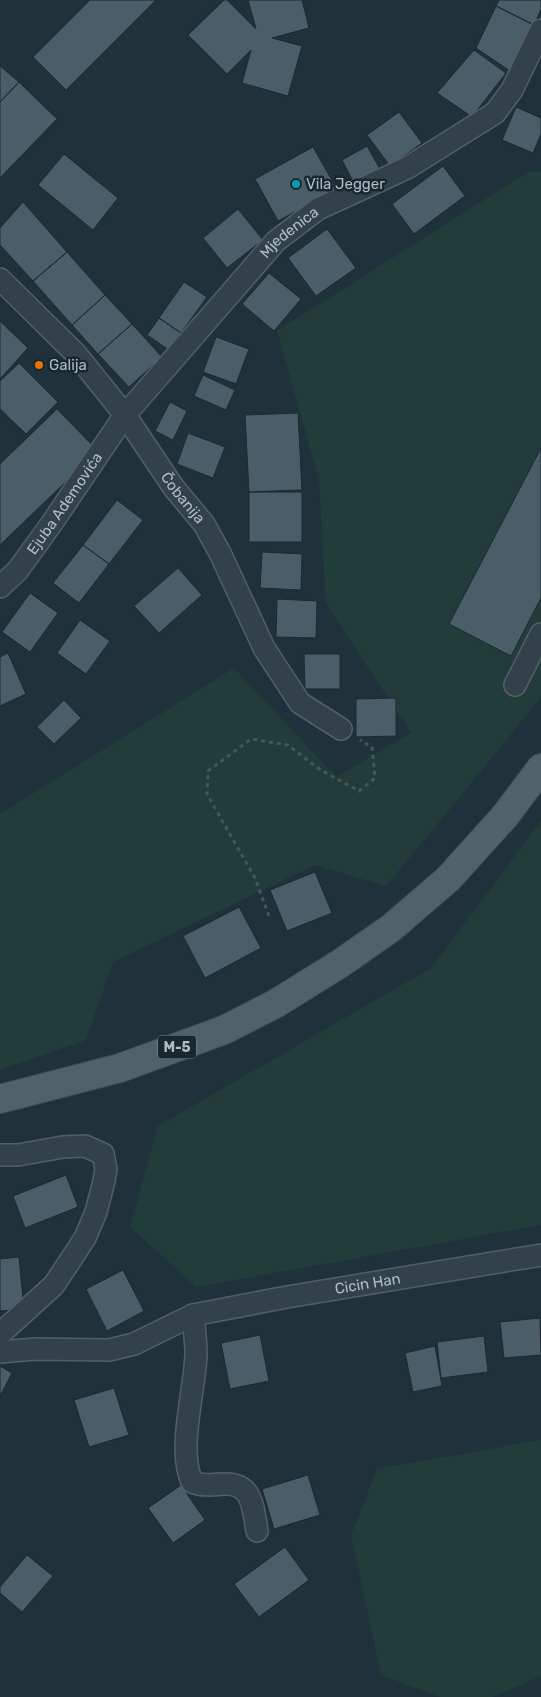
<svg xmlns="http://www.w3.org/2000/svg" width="541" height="1697" font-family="Rubik,sans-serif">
	<rect width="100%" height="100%" fill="#1f313a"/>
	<!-- green -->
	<path fill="#223d39" d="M528,172h13v525l-81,100 -74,89 -71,-21 -202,97 -27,78 -86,30v-256l234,-146 102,109 75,-44 -85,-129 -7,-124 -42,-149z
		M541,821v404l-345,62 -66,-60 28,-101 273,-158z
		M541,1440v236l-49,21h-52l-59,-22 -30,-140 26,-66z"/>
	<!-- building -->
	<path fill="#4a5e69" stroke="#1b2931" d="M90,0h66l-90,90 -33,-33z
		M224,0h3l29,29 -8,-29h54l7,28 -37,10 30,8 -14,50 -46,-13 9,-33 -24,24 -39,-39z
		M499,0h42v9l-7,16 -38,-19z
		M496,6l38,19 -24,46 -34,-23z
		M474,50l32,23 -34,44 -35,-24z
		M0,66l19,16 -19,20z
		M19,82l38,37 -57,59v-76z
		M516,107l25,11v16l-8,19 -31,-13z
		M399,112l23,31 -32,23 -23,-31z
		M367,146l13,23 -26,14 -12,-23z
		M313,147l24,42 -59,32 -23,-42z
		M64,154l54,44 -25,32 -55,-45z
		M443,166l22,30 -51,38 -22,-30z
		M23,202l44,50 -34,29 -33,-36v-17z
		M238,209l25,31 -36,28 -24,-30z
		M327,229l29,39 -40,28 -28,-38z
		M67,252l38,43 -33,30 -39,-44z
		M269,273l32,26 -27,32 -32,-27z
		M184,282l23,15 -26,36 -22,-15z
		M105,295l27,29 -34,30 -26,-29z
		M159,318l22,15 -12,17 -22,-15z
		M0,321l28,27 -28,31z
		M132,324l30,33 -33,30 -31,-33z
		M216,337l33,12 -13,35 -33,-12z
		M19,363l39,39 -32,32 -26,-25v-28z
		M203,375l32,15 -9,20 -32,-14z
		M170,402l17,9 -14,29 -18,-9z
		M57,409l41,42 -98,94v-81z
		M298,413l4,77 -53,2 -4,-77z
		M188,433l37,14 -12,31 -36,-14z
		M541,448v150l-30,58 -62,-32z
		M249,492h53v50h-53z
		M117,500l26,20 -34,44 -26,-19z
		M83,545l26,19 -30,39 -26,-20z
		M262,552l40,2 -1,36 -41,-2z
		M178,568l24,27 -43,38 -25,-27z
		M30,593l28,20 -28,39 -28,-20z
		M277,599l40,2 -1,37 -40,-1z
		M80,620l30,21 -24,33 -29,-21z
		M8,653l18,41 -26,12v-49z
		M304,654h36v35h-35z
		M396,698v38l-40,1v-38z
		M64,700l17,18 -27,26 -17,-17z
		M315,872l17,41 -45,18 -17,-41z
		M239,907l22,41 -56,30 -22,-42z
		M66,1175l12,32 -53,21 -12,-32z
		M19,1257l5,52 -24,2v-52z
		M123,1270l21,41 -37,20 -21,-42z
		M540,1318l1,37 -37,3 -4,-36z
		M260,1335l9,46 -39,8 -9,-46z
		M484,1336l4,36 -47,6 -4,-36z
		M435,1346l7,40 -29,6 -8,-39z
		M0,1366l12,7 -12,23z
		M114,1388l15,47 -40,12 -15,-47z
		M308,1475l12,40 -46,14 -12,-40z
		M181,1485l24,35 -32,23 -25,-35z
		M285,1547l24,33 -50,37 -25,-33z
		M27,1555l26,21 -31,36 -22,-19v-6z"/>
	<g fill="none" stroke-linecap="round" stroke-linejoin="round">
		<!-- street casing -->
		<g stroke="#516068" stroke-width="24">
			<g id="street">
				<path id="s1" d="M0,279l76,75 49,61 49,73 30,36 16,29 44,95 36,55 41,26"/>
				<path id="s2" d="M0,587l18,-17 34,-47 73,-108 151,-174 42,-32 89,-41 88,-55 17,-23 29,-60"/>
				<path d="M515,685l26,-51"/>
				<path d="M0,1155h18l45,-8 22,-1 18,8 3,15 -2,12 -8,31 -11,26 -31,47 -54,49"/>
				<path d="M193,1315c1,13 3,26 3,39 -1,37 -19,95 -4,128 10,4 20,3 31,2 30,-2 30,24 34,47"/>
				<path id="s3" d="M0,1352l35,-3 74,1 25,-6 59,-29 94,-18 254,-42"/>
			</g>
		</g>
		<!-- primary casing -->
		<g stroke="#404e57" stroke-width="30">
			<path id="primary" d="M0,1099l120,-31 104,-38 51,-26 66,-41 50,-35 57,-49 57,-63 36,-48"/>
		</g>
		<!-- path -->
		<path stroke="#415956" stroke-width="3" stroke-dasharray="4 4" stroke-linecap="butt" d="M269,916l-14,-38 -48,-84 1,-23 43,-32 37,6 31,24 40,22 16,-13 -3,-31 -12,-7"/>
		<!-- street -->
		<use href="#street" stroke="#33424a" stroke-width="21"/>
		<!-- primary -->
		<use href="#primary" stroke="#51616a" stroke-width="28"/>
	</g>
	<!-- markers -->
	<circle fill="#0f9aa8" stroke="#19272e" stroke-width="2" cx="296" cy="184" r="5"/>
	<circle fill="#e8710a" stroke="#19272e" stroke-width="2" cx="39" cy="365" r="5"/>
	<g text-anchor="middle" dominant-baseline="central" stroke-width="5" stroke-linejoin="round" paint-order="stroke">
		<!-- shield labels -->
		<rect fill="#19272e" stroke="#819099" stroke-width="1" x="158" y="1035.5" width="38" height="23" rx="4"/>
		<g font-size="14" font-weight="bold" fill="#aebdc7">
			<text x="177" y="1047">M-5</text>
		</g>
		<!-- poi labels -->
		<g font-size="15" fill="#aebdc7" stroke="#19272e" text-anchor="start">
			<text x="306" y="184">Vila Jegger</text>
			<text x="49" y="365">Galija</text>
		</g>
		<!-- street labels -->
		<g font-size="15" fill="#aebdc7" stroke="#19272e">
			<text stroke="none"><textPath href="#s2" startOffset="459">Mjedenica</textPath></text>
			<text stroke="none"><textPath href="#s1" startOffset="286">Čobanija</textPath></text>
			<text stroke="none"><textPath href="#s2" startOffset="106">Ejuba Ademovića</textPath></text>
			<text stroke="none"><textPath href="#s3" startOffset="378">Cicin Han</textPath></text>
		</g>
	</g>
</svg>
